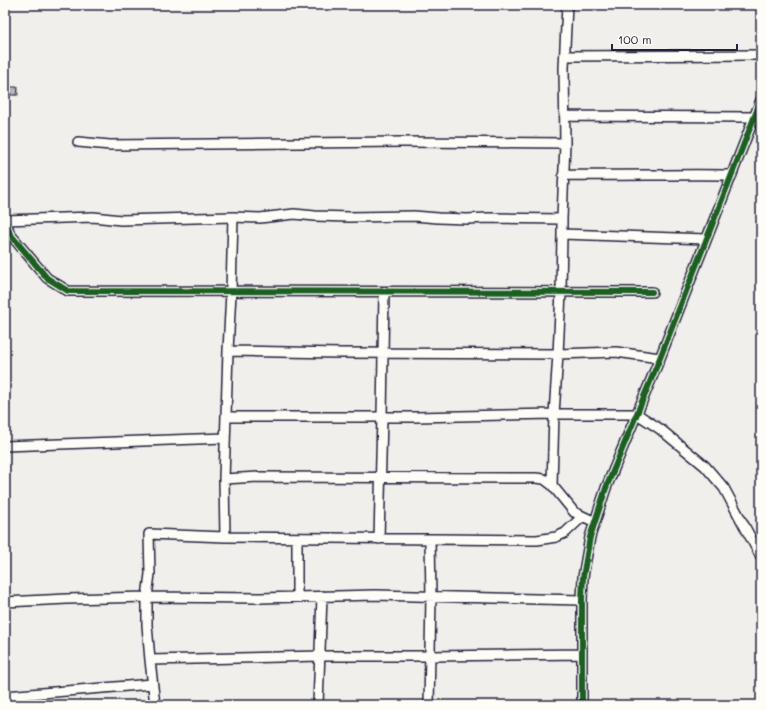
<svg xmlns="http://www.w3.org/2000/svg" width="766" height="710" font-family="Mali,sans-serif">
	<defs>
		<pattern id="building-cross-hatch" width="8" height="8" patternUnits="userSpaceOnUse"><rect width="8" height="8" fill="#bcbcc0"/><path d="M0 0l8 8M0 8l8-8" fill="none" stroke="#a1a1a6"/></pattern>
		<filter id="shadow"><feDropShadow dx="4" dy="2.5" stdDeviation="0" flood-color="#0004"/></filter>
	</defs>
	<rect width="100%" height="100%" fill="#f0efec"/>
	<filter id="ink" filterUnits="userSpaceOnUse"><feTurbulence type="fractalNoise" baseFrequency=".025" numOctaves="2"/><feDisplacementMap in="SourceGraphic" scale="8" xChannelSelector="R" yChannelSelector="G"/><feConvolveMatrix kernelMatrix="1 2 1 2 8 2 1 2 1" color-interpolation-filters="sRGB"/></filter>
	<g filter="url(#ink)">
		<!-- building -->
		<path fill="url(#building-cross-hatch)" stroke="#22223b" filter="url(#shadow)" d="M10,87h8l-1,8h-7z"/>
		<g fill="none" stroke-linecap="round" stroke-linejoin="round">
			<!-- street casing -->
			<g stroke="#22223b" stroke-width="12">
				<path id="street" d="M565,56l196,-1
					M565,116l190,1
					M78,142l32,3 292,-3 163,1
					M563,175c56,1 113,-1 169,0
					M5,220l5,14 37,44 21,13 584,1
					M5,220l88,-3 28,3 112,-3 27,1 34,-4 21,2 34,1 65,-1 24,2 29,1 21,-1 74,1
					M562,234l144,5
					M228,351l112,2 218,1 58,-2 44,6
					M226,417h190l138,-3h83l23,15 45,37 19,22 37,69
					M5,446l220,-8
					M224,479l34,-2 277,1 9,1 8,6 22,27 21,10
					M552,485l2,-71 4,-60 3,-62 1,-58v-15l3,-76 -1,-75 3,-63
					M225,537l-1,-58 4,-128 3,-59 2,-75
					M379,539l3,-122 2,-125
					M297,596v-58
					M5,602l62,-3 80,-2 113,1 115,-3 119,3 88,2
					M150,660l170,-4h110l152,-2
					M5,696l147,-12
					M155,705l-5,-45 -3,-35v-28l3,-23 -1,-40 76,3 312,3 19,-3 9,-4 17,-16
					M318,705l4,-109
					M429,705l2,-108 -1,-58
					M582,705v-105l1,-23 7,-40 16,-49 54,-130 101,-258"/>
			</g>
			<!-- street -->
			<use href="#street" stroke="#fdfcf7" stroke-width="9"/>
			<!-- cycleway casing -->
			<g stroke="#fdfcf7" stroke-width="8">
				<path id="cycleway" d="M5,220l5,14 37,44 21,13 584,1
					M582,705v-105l1,-23 7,-40 16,-49 54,-130 101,-258"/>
			</g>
			<!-- cycleway -->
			<use href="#cycleway" stroke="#1b5e20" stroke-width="6"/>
		</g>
	</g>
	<!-- margin -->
	<rect width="766" height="710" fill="none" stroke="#fdfcf7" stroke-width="20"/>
	<rect x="10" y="10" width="746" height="690" fill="none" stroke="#22223b" stroke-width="1.5" filter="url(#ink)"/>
	<!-- scale -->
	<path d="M612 44v6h125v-6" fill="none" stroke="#22223b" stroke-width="2"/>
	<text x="618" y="44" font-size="12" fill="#22223b" stroke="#fdfcf7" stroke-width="3" paint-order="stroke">100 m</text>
</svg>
